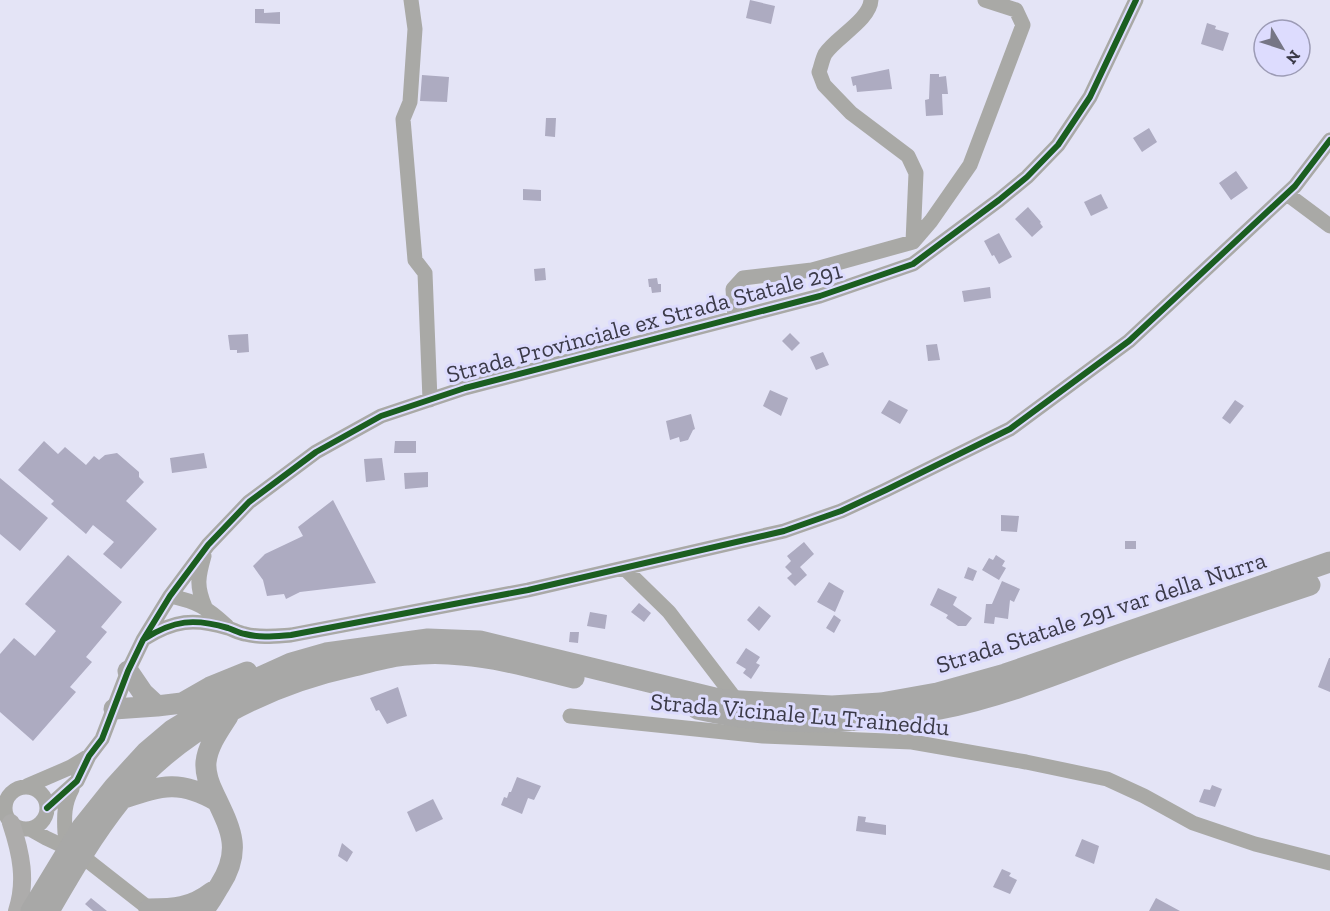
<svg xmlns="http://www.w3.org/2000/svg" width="1330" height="911" font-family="'Zilla Slab',serif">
	<rect width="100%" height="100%" fill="#e4e4f6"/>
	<!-- building -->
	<path fill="#adabc1" d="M750,0l25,6 -4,18 -25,-6z
		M255,9h9v4l16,-1v12l-25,-1z
		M1207,23l9,3 -1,3 14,4 -6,18 -22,-7z
		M889,69l3,20 -35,3 -1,-7 -3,1 -2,-9z
		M930,74h9v3l7,-1 2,18h-6l1,21 -17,1 -1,-16 4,-1z
		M422,75l27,2 -2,25 -27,-1z
		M546,118h10l-1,19 -10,-1z
		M1149,128l8,14 -15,10 -9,-14z
		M1236,171l12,17 -17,12 -12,-17z
		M523,189l18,1v11l-18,-1z
		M1101,194l7,14 -17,8 -7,-14z
		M1028,207l13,15 -1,1 3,4 -11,10 -17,-18z
		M999,233l13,24 -13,7 -5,-9 -2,1 -8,-15z
		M545,268l1,12 -11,1 -1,-12z
		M657,278l1,6h3v8l-9,1 -1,-6h-2l-1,-8z
		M990,287l1,11 -27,4 -2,-11z
		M790,333l10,10 -8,8 -10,-10z
		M248,334l1,18 -12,1v-3h-7l-2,-15z
		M937,344l3,16 -12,1 -2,-16z
		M823,352l6,13 -13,5 -6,-13z
		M770,390l18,8 -7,18 -18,-10z
		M889,400l19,10 -8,14 -19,-11z
		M1235,400l9,6 -14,18 -8,-6z
		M691,414l4,15 -2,1 -5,10 -8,2 -1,-5 -9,3 -4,-19z
		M44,441l14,13 7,-7 21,18 8,-9 5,4 6,-5 12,-2 22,19v5l5,5 -18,19 31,28 -36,40 -18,-15 11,-12 -21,-17 -7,9 -35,-30 3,-3 -36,-31z
		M395,441h21v12h-22z
		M204,453l3,15 -35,5 -2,-15z
		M382,458l3,22 -19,2 -2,-23z
		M428,472v15l-23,2 -1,-16z
		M0,478l48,40 -28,33 -20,-17z
		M333,500l43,83 -76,9 -14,7 -2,-5 -17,2 -4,-16 -10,-14 12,-12 38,-18 -5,-9z
		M1001,515l18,1 -2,16 -16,-1z
		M1125,541h11v8h-11z
		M804,542l10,12 -14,13 7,8 -12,11 -8,-8 5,-4 -7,-7 6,-6 -4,-5z
		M68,555l54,47 -21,25 6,5 -21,25 6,5 -22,25 6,5 -43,49 -33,-29v-58l14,-16 21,18 21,-25 -31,-27z
		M996,555l9,6 -3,5 4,2 -7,12 -17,-10 7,-12 4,2z
		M968,567l9,4 -4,10 -9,-3z
		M1002,581l18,8 -6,13 -4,-2 -2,19 -13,-2 -1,7 -10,-1 2,-19h6z
		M829,582l15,9 -9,21 -18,-10z
		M938,588l19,9 -4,8 19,13 -6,8h-8l-12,-8 2,-3 -18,-10z
		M639,603l12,10 -7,9 -13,-10z
		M759,606l12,10 -12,15 -12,-11z
		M590,612l17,3 -2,14 -18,-3z
		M834,615l7,5 -7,13 -8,-5z
		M570,632h9l-1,11 -9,-1z
		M746,648l14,9 -4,6 4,2 -9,14 -8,-6 3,-4 -10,-6z
		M1329,658h1v34l-12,-5z
		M398,687l9,29 -20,8 -8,-14 -3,1 -6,-13z
		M517,777l24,9 -7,14 -6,-2 -6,16 -21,-9 3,-8 3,1 2,-6h2z
		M1212,785l10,4 -7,18 -16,-5 5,-13 6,1z
		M433,799l10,20 -27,13 -9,-20z
		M858,816l8,1 -1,5 21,3v10l-30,-4z
		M1082,839l17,7 -5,18 -19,-8z
		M342,843l11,9 -6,10 -9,-6z
		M1002,869l9,4 -2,3 8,4 -7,14 -17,-7z
		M91,898l16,13h-14l-8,-7z
		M1156,898l24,13h-31z"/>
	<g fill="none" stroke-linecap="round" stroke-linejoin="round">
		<!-- minor -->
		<path stroke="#a9a9a6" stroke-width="15" d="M411,0l4,29 -5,73 -7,17 12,141 10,13 5,127
			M871,0c-1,20 -36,38 -46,54 -3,6 -4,13 -6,18l5,13 27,28 57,43 8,17 -3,69
			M1287,194l43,32
			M735,318l-2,-29 10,-11 69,-8 101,-28 18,-21 39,-56 53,-140 -7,-15 -31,-10
			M204,556c-6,21 -8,30 1,51
			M624,568l45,44 71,93
			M170,596c28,6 36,11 57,30
			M144,639c30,-19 50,-21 84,-11 6,2 11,5 17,6 15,4 31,2 46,1l237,-45 256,-59 57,-20 45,-21 124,-61 119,-88 166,-155 35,-46
			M570,716l193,20 149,6 114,20 81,17 37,17 49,27 62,21 75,19
			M27,786l44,-19 18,-11
			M5 808a21 21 0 1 1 42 0a21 21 0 1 1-42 0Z
			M47,808l30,-27 12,-25 13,-17 26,-68 15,-31 27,-44 38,-51 41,-43 67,-50 65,-36 84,-28 355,-92 93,-32 86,-64 28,-23 31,-32 32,-48 46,-97
			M30,829l16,9 32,15 74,58
			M65,833c-1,-17 -1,-29 7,-44"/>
		<!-- major -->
		<path stroke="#adacab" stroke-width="18" d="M11,823c10,30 16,58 6,88"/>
		<!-- highway -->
		<path stroke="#a8a8a7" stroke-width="21" d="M128,671l15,22 14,13
			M114,709l43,-3 25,-3 28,-16 37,-15
			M697,709c80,18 163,16 243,0 62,-12 122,-37 181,-59 63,-23 126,-44 189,-65
			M124,798c39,-13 56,-18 93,3
			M149,909c25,0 42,-1 63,-17
			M31,911l51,-84 32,-40 32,-35 26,-22 86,-52 33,-15 35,-10 102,-14 52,2 243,59 109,6 49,-3 56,-10 68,-19 325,-112
			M49,911c22,-38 44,-76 72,-111 58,-71 145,-115 233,-134 17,-4 36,-10 53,-11 18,-2 38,-2 55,0 38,3 75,14 112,23
			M202,911c8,-7 12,-17 18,-26 23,-36 10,-57 -6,-91 -5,-10 -9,-21 -8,-32 2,-17 13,-32 22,-46"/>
		<!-- cycleway casing -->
		<g stroke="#dddcfe" stroke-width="10">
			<path id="cycleway" d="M144,639c30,-19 50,-21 84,-11 6,2 11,5 17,6 15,4 31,2 46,1l237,-45 256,-59 57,-20 45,-21 124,-61 119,-88 166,-155 35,-46
				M47,808l30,-27 12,-25 13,-17 26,-68 15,-31 27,-44 38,-51 41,-43 67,-50 65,-36 84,-28 355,-92 93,-32 86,-64 28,-23 31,-32 32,-48 46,-97"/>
		</g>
		<!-- cycleway -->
		<use href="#cycleway" stroke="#1b5e20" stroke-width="6"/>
	</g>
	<g text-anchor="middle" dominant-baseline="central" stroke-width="6" stroke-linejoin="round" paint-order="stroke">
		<!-- street labels -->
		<g font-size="24" fill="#3b3a48" stroke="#dddcfe">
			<text transform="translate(644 322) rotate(-15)">Strada Provinciale ex Strada Statale 291</text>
			<text transform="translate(1101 612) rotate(-18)">Strada Statale 291 var della Nurra</text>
			<text transform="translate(800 714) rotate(5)">Strada Vicinale Lu Traineddu</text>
		</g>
	</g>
	<!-- north arrow -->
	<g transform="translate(1282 48) rotate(129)"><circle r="28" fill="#dddcfe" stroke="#9c9bb5" stroke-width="1.5"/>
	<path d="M0-4.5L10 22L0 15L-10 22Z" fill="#767685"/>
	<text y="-9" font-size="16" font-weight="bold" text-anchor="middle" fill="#3b3a48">N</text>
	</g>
</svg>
